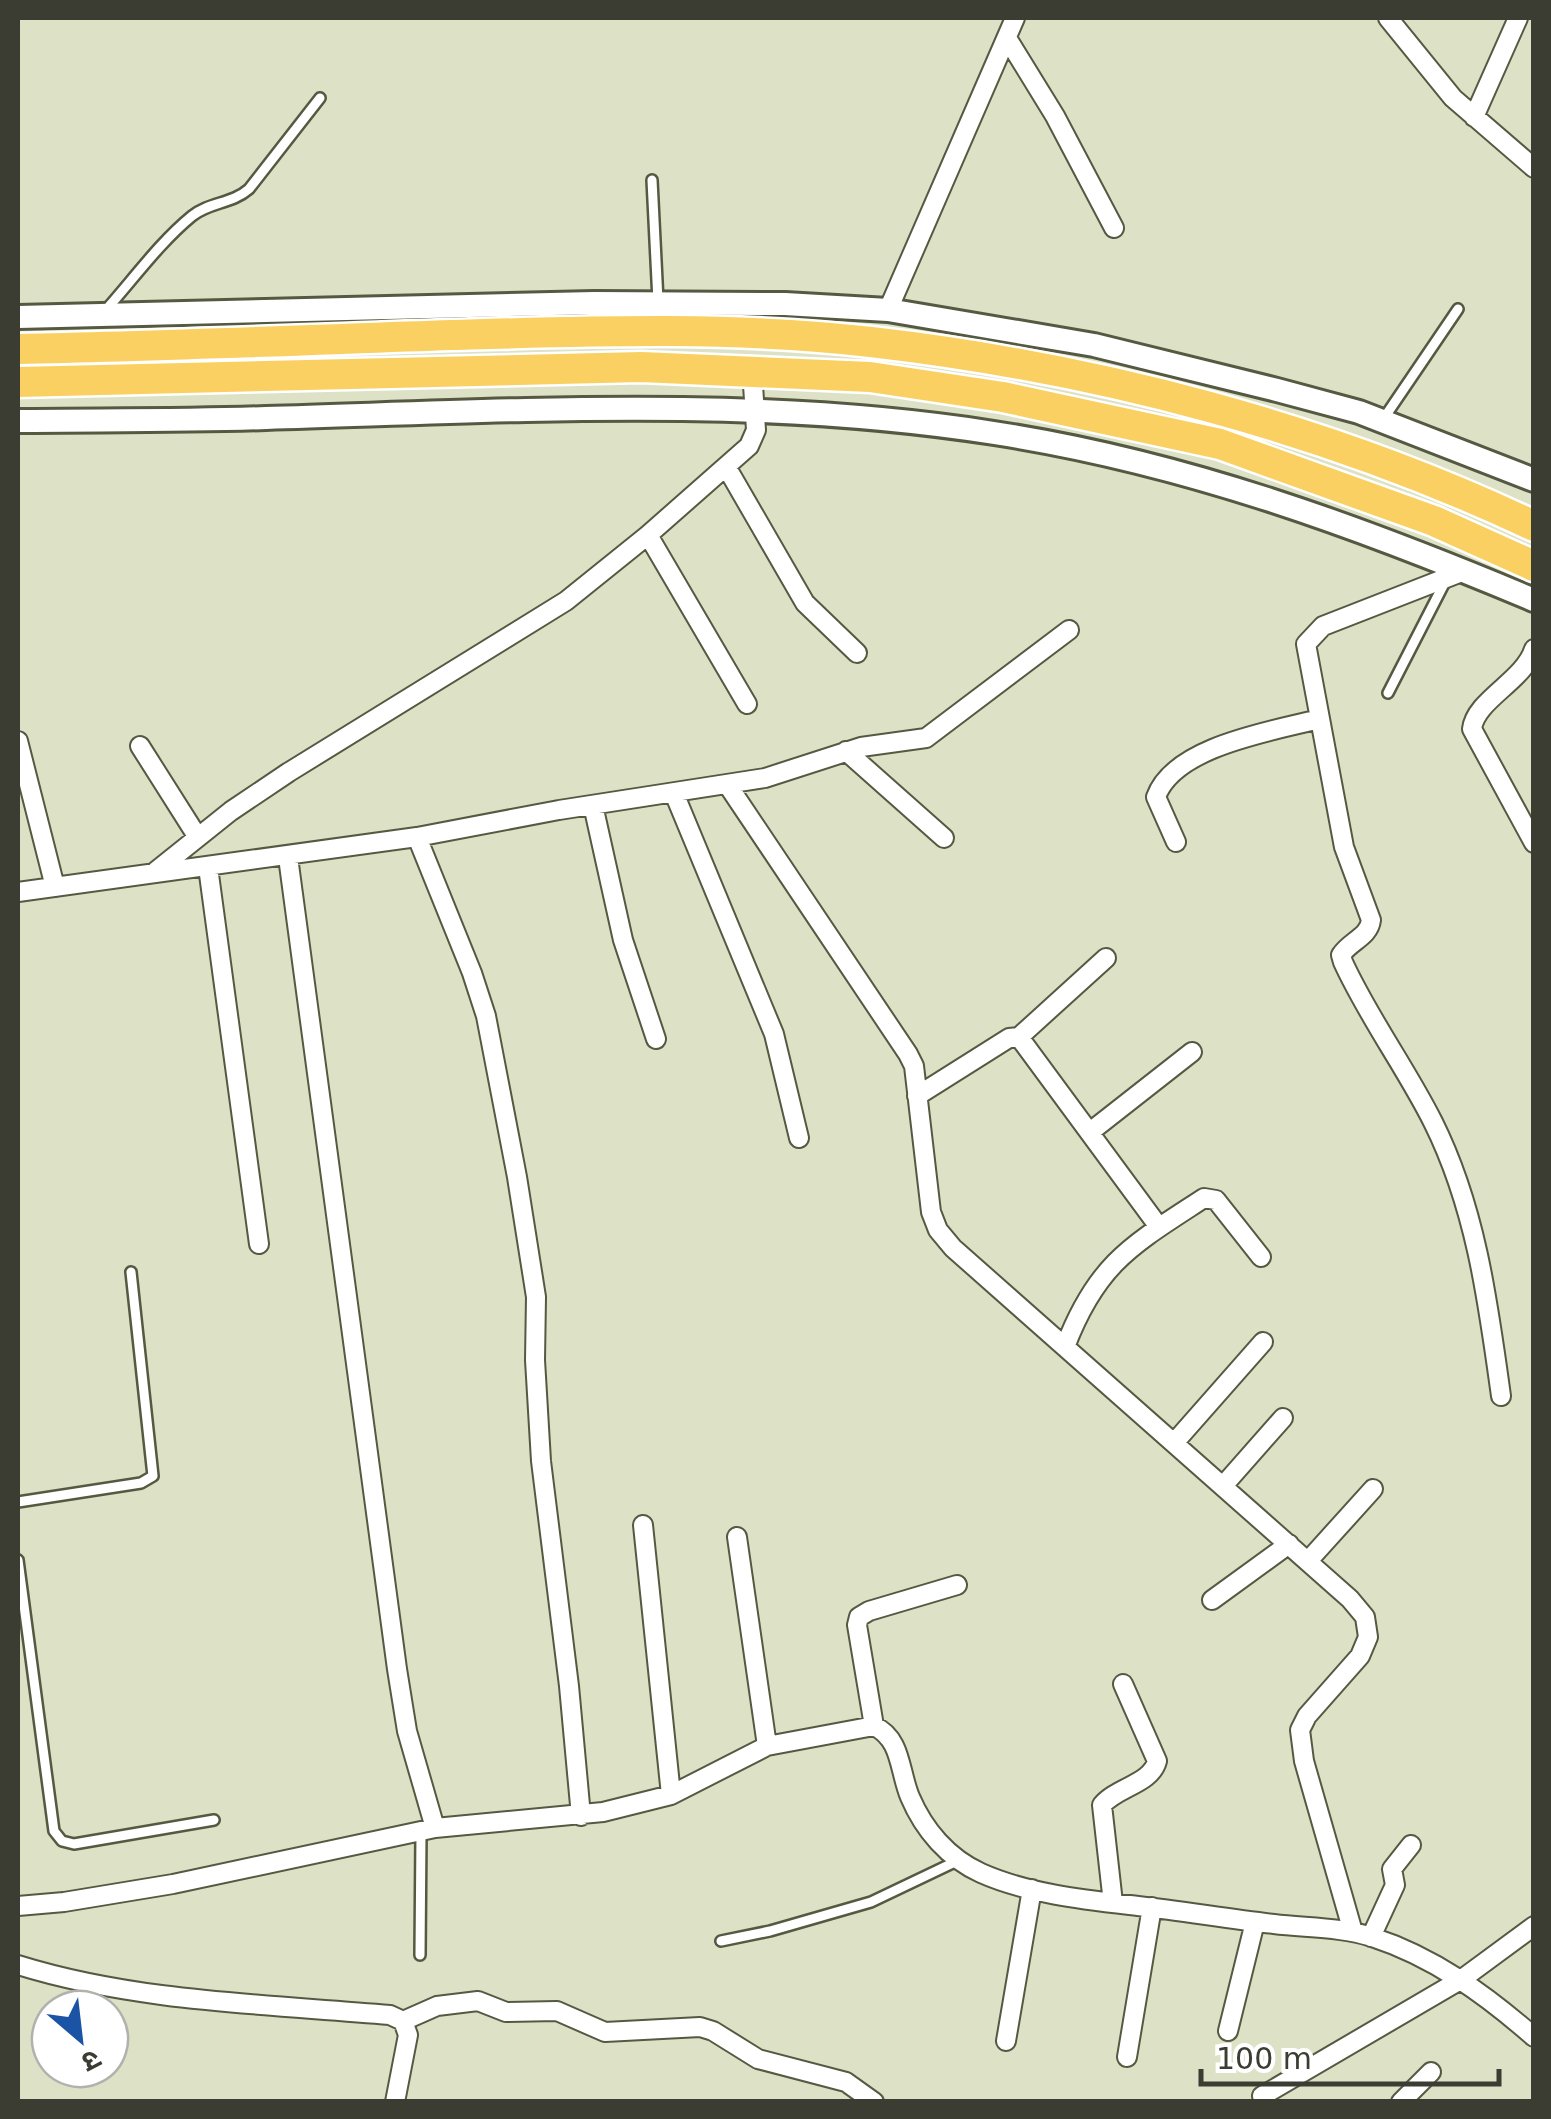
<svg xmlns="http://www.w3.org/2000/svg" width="1551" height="2119" font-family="'DejaVu Sans','Noto Sans Devanagari',sans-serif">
	<rect width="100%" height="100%" fill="#dde1c6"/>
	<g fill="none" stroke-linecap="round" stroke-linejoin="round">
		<!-- service casing -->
		<g stroke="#565942" stroke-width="14">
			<path id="service" d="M652,180l6,121
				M104,312c28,-31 55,-69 88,-96 17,-14 40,-12 57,-27l71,-91
				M1384,418l74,-109
				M1388,693l58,-113
				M18,1502l123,-19 12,-7 -22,-204
				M18,1560l36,271 8,10 12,3 140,-24
				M721,1941l49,-10 101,-29 86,-41
				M420,1955l1,-122"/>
		</g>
		<!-- minor casing -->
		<g stroke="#565942" stroke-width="22">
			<path id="minor" d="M1388,18l65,80 81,70
				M1007,38l48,78 59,112
				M1474,117l44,-99
				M888,310l127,-292
				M727,468l78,135 52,50
				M648,535l99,169
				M1464,571l-141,55 -17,18 38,203 27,73c-2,17 -21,21 -30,35l2,7c25,55 63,106 90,160 43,86 55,180 68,274
				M1534,649c-10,32 -59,51 -62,80l62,114
				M18,741l37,146
				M140,746l57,90
				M846,751l98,87
				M727,784l181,270 6,12 17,146 7,18 15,18 397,351 15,18 3,20 -8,19 -53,60 -7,14 4,31 49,171
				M674,793l100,241 25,104
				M593,805l30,135 33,99
				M417,837l55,136 14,43 31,161 19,120 -1,63 6,101 28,225 12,130
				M1176,842l-20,-45c18,-51 117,-66 163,-78
				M288,857l109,812 10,62 28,97
				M208,867l51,377
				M156,871l75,-60 58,-39 277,-171 82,-66 101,-89 7,-16 -4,-60
				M18,892l399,-55 142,-27 206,-32 96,-31 65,-9 143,-108
				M1019,1037l87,-79
				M917,1096l92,-58 10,-1 140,190
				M1090,1132l102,-80
				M1065,1347c32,-84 67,-102 139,-149l12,2 45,57
				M1174,1443l89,-101
				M1223,1486l60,-68
				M643,1525l28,270
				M737,1537l30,209
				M1308,1561l65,-72
				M1212,1600l77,-56
				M874,1726l-17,-101 2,-8 10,-6 88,-26
				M1113,1903l-11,-98c15,-18 49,-21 55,-44l-34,-77
				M18,1906l46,-4 109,-18 262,-56 168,-16 68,-17 96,-49 107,-20c28,13 25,45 36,71 14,33 38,61 71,76 47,21 106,27 157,33 45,5 91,13 136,18 32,4 67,3 98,13 62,20 114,58 162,100
				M1371,1937l24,-52 -3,-16 19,-24
				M18,1965c119,37 248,39 372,50l13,6 5,14 -13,67
				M403,2021l34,-15 41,-5 28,11 51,-1 48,21 95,-5 13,4 45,28 88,23 28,20
				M1228,2031l27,-109
				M1006,2041l26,-152
				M1127,2057l25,-150
				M1262,2096l200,-117 72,-53
				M1401,2102l30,-30"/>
		</g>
		<!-- tertiary casing -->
		<g stroke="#565942" stroke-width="28">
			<path id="tertiary" d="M18,317l576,-14 191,1 103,6 206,35 183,45 82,22 175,68
				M18,421c82,-1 165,0 248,-3 243,-7 486,-23 728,15 189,29 364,93 540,167"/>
		</g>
		<!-- trunk casing -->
		<g stroke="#fff" stroke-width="35">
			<path id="trunk" d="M18,349c144,-3 289,-9 434,-14 139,-4 280,-9 419,7 226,26 456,86 663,184
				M18,382l623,-15 229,10 133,20 217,47 214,77 100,45"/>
		</g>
		<!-- service -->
		<use href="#service" stroke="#fff" stroke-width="9"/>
		<!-- minor -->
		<use href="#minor" stroke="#fff" stroke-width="18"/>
		<!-- tertiary -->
		<use href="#tertiary" stroke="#fff" stroke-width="22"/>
		<!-- trunk -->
		<use href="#trunk" stroke="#fbd062" stroke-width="30"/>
	</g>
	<!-- border -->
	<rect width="1551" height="2119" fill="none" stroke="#3b3c32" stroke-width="40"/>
	<!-- north arrow -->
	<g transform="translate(80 2039) rotate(152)"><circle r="48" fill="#ffffff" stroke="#b1b1ad" stroke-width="2.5"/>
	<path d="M0-8L18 38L0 25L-18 38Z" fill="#1b53a5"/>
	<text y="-15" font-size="28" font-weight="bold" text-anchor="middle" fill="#3b3c32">उ</text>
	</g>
	<!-- scale -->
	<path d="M1201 2069v15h298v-15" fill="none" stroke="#3b3c32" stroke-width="5"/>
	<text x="1216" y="2069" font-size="30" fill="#3b3c32" stroke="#ffffff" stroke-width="8" paint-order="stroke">100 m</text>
</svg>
